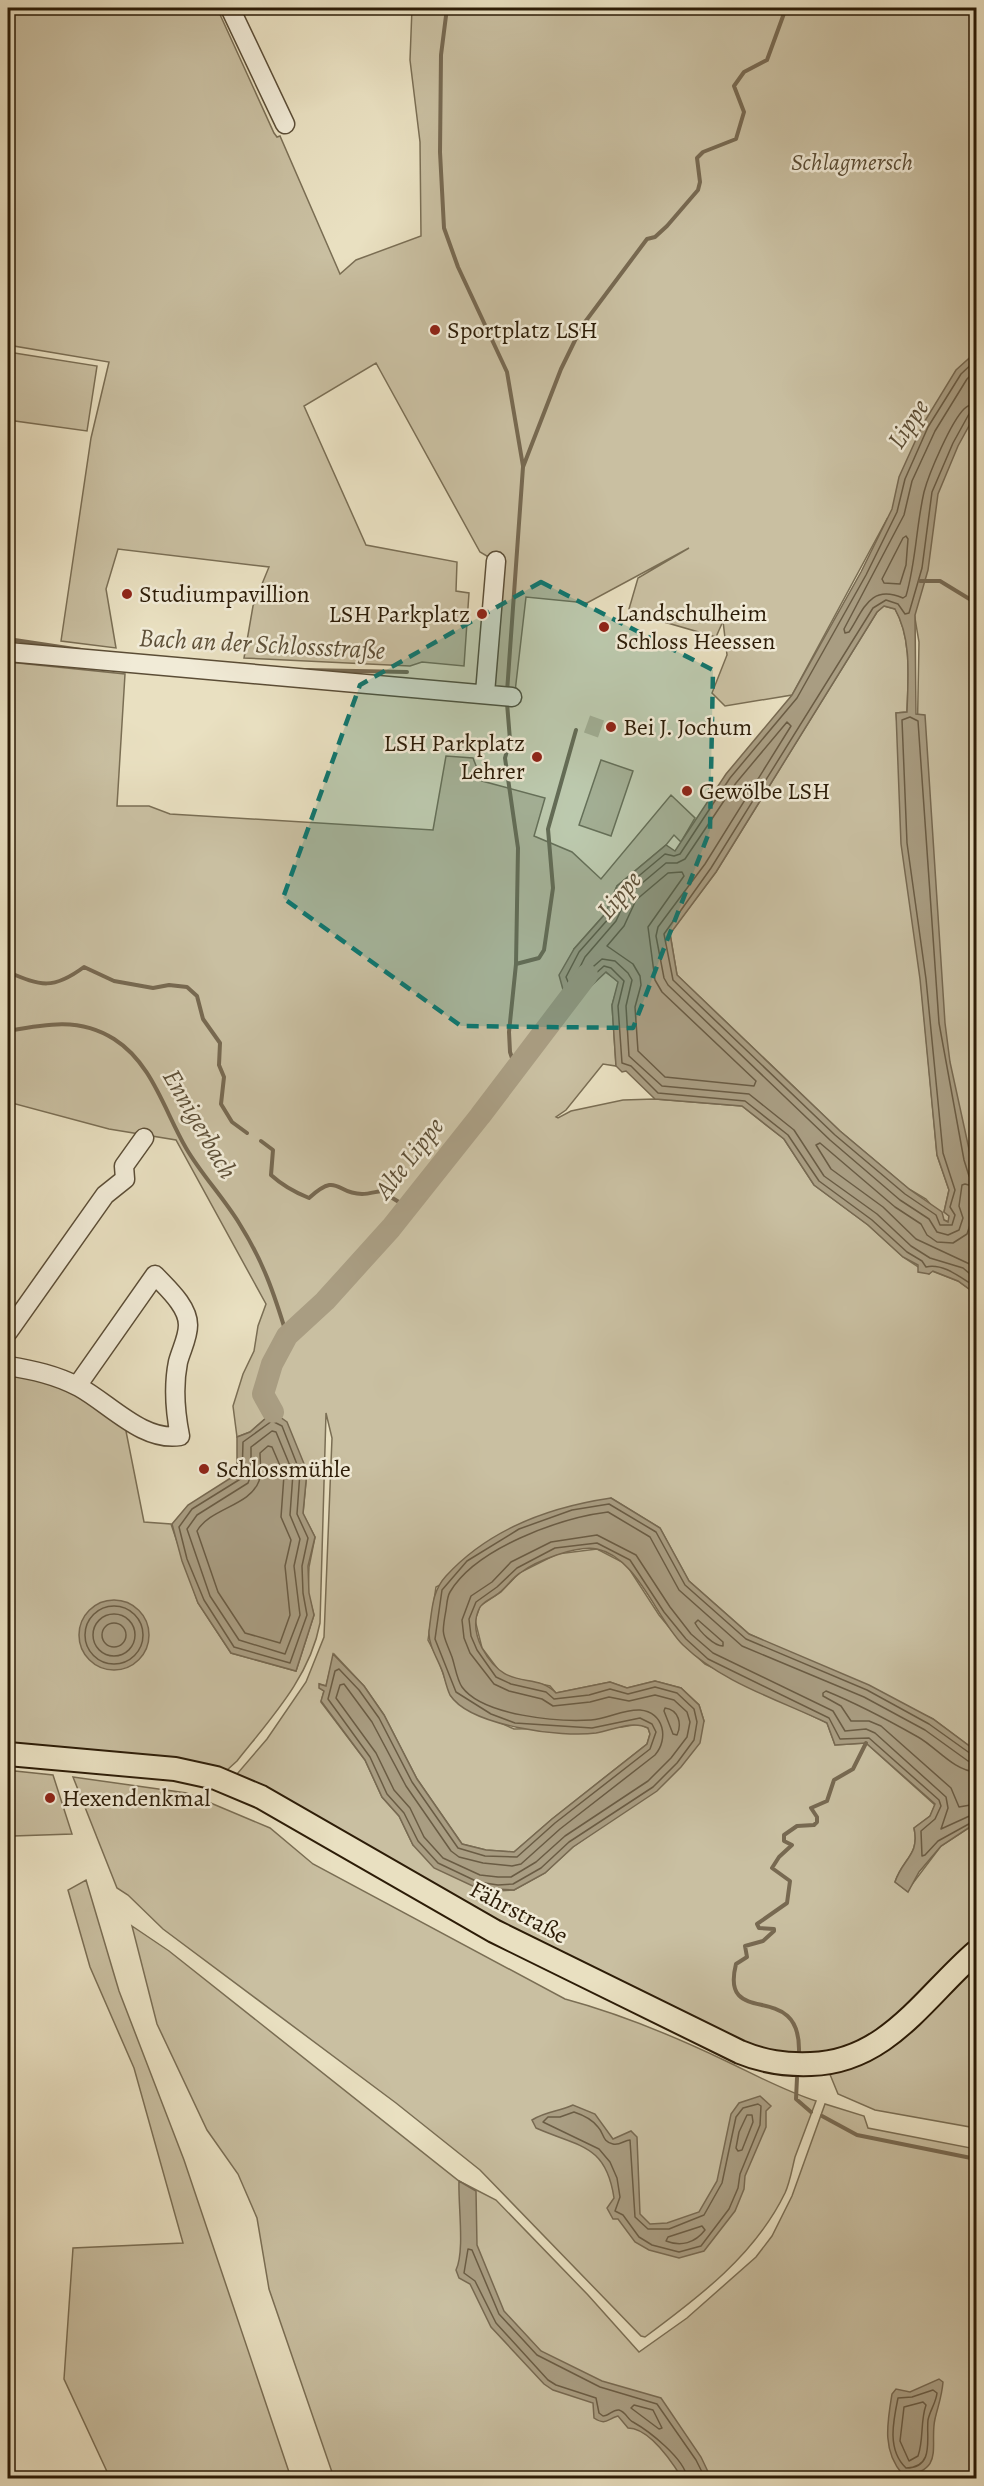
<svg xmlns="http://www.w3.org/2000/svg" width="984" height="2486" font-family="Alegreya,serif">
	<rect width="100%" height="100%" fill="#e9e0c1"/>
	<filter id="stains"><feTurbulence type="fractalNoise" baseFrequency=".00333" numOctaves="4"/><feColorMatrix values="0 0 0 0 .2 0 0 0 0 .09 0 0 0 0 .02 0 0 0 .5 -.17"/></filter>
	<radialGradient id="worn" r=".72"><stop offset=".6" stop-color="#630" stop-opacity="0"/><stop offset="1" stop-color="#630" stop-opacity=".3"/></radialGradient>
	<!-- green -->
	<path fill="#c9bfa1" stroke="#7a6e54" stroke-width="1.5" d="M8,8h209l57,125 3,4 3,-1 60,138 16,-14 65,-24 -1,-94 -10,-82 2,-52h564v1266l-35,-218 -24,-306 2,-108 -12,-71 -20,-52 -95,176 -67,11 -13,-13 15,-38 -4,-34 -7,16 -83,-24 -4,-4 9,-31 51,-30 -102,55 -61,-6 -11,95 -22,-2 9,-125 -22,-13 -104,-189 -72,43 62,139 91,17 -1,29 13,2 -5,73 -42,-4 -12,4 -166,-8 9,-52 16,-39 -151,-18 -12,40 10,59 -55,-7 30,-203 18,-76 -101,-17z
		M8,352l89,14 -10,65 -79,-11z
		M884,606l11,3c17,30 13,69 12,103l-11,1 41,442 12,35 -5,22 5,4v6l-5,-2 -18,-21 -17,-10 -69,-58 -163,-156 -7,-42 46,-61 161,-260z
		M8,662l117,12 -8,132h32l21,8 263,16 13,-74 27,2 9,23 63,17 -11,38 38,16 29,27 70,-84 24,23 -14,24 -7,-7 -8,10 -49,41 -12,28 -31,35 45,33 -7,23 4,61 -13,-2 -37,46 -10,7 2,1 13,-7 52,-11 32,-1 87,7 42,33 30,46 54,40 35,32 26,17 3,-3 26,10 18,13v457l-43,-32 -184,-85 -60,-53 -29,-53 -49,-30 -175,89 -8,53 10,19 13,37 16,12 47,21 108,-2 17,-3 9,4 2,6 -3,10 -95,75 -38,33 -28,-2 -24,-6 -45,-65 -33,-64 -20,-29 -30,-32 -8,32 -6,-2 4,7 -3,11 44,58 17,37 17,19 14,29 84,46 17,-1 31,-17 28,-26 41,-29 90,-97 -5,-16 -18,-17 -26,-7 -28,7 -17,-6 -54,11 -6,-7 -38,-8 -12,-6 -18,-24 -7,-28 5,-14 21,-14 18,-19 38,-19 40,-5 29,15 33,51 23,28 23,21 122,59 8,22 31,-2 69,62 -5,11 -16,12c6,27 -11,30 -19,54l12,9 34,-45 35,-23v121l-91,88 -71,28 -64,-10 -365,-187 -148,-89 30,-35 39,-57 18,-45 8,-199 -6,-25 -6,210c-10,54 -49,95 -83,138l-11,10 -218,-28v-374l51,11 65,41 20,101 27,2 27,79 33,50 65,18 18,-56 -6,-22 1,-26 6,-30 -12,-23 4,-43 -34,-59 -23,20 -13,5 -4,-31 10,-32 11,-23 4,-25 8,-22 -90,-164 -67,-11 -101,-27z
		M601,760l32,11 -22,65 -32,-11z
		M15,1771l38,4 19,59 -59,2 -5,5v-67z
		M73,1777l114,16 83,35 43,36 252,135c56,15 111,38 163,63 29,14 57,29 88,39 -7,19 -14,37 -21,56 -3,12 -5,25 -10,36 -30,62 -86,104 -140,144l-4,-1 -161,-166 -84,-67 -233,-174 -35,-34 -11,-7z
		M86,1880l33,111 65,169 107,318h-181l-46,-99 9,-131 110,-5 -49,-175 -44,-101 -22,-77z
		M132,1926l37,25 290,230 37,19 92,95 51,57 48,-34 69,-61 16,-21 20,-40 33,-92 39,12 4,12 108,21v329h-642l-65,-189 -12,-71 -19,-44 -31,-44 -50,-106z
		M976,1960v168l-101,-18 -37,-16 -9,-22z"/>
	<!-- water -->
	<path fill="#a99d82" stroke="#776951" stroke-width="1.5" fill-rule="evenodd" d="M976,352v61l-18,33 -20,48 -10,76 -13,45 1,99 9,1 20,308 5,39 26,119v113l-18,-13 -25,-10 -4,3 -11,-2v-7l-15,-8 -35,-32 -54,-40 -30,-46 -42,-33 -87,-7 -29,-28 -4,1 -6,-6 -4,-61 6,-23 -12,-10 -32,30 -9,-5 -6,-22 15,-26 31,-35 12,-28 49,-41 9,6 51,-77 66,-79 69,-123 31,-63 7,-32 24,-53 33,-54zM884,606l11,3c17,30 13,69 12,103l-11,1 5,131 19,135 17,176 12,35 -5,22 5,4 -1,6 -4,-2 -2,-8 -33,-23 -69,-58 -163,-156 -7,-41 46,-62 161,-260z
		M273,1412l14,10 20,49 -4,42 12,24 -7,29 1,27 5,22 -18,56 -65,-18 -33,-50 -16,-42 -10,-37 16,-19 49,-31v-37l13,-5z
		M611,1498l49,30 29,53 60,53 120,51 64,34 43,32v72l-35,23 -22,26 -11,20 -13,-10c8,-24 25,-27 19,-54l16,-12 5,-12 -69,-61 -31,2 -8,-22c-48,-23 -106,-41 -144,-78 -27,-27 -46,-88 -86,-96 -21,-4 -61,12 -77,24 -8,5 -13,14 -20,19 -6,6 -18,9 -21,17 -6,13 -3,27 3,39 25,46 52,22 74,45l54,-11 17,6 28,-7 26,7 18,17 5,16 -4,22 -19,24 -24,24 -84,56 -28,26 -31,17 -37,-2 -43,-20 -21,-23 -14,-29 -17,-19 -17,-37 -44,-59 3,-10 -5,-3v-4l7,2 7,-32 31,32 20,29 33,64 45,65 24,6 28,2 38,-33 95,-75 3,-10 -2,-6c-16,-8 -35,2 -52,5 -34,5 -126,-7 -146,-38 -3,-6 -5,-15 -7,-22 -5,-14 -15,-28 -14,-42 3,-21 3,-40 17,-55 43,-47 104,-69 165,-78z
		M79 1635a35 35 0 1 1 70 0a35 35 0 1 1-70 0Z
		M760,2096l11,10 -5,5v16l-21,49 -1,13 -9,22 -31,40 -25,7 -30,-8 -14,-8 -17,-23h-5l-6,-11 7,-10c-8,-54 -35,-51 -78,-70l-4,-8c15,-9 26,-8 41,-15l22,9 18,25 18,-8 6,6 3,77 10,10 17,-1 32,-11 18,-31 14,-67 8,-11z
		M459,2181l17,10 1,54 27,66 37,40 61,30 59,17 40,59 10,21h-29c-10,-16 -33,-50 -54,-50l-10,-12c-11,3 -12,10 -24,2l-1,-15 -40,-13 -9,-6 -53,-57 -21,-43 -11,-6 -3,-8c9,-19 2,-65 3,-89z
		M939,2379l4,3c-1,14 -5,24 -8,37 -6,25 11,53 -32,56 -21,-24 -16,-51 -11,-81l4,-5 14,3z"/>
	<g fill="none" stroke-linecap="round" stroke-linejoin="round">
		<!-- shore -->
		<path stroke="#6a5c44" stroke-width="1.5" d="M976,360l-15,14 -33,53 -23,52 -8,33 -31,63 -69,123 -67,80 -50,76 -6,2 -9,-2 -43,36 -12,27 -31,35 -13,25 7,17 31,-28 7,2 13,13 -6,25 4,57 9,3 27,27 87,8 43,34 31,46 53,39 35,32 15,9 4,6c18,-4 35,11 50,20
			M976,370l-9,9 -32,52 -23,50 -8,34 -60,114 1,4 4,-1c15,-23 21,-48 54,-34l3,-2c10,-34 10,-69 18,-104 5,-19 27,-70 40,-83 4,-4 8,-5 12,-5
			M976,412l-7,2 -16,29 -21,49 -10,76 -13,45 -4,1 -7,-10 -12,-4 -13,8 -162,260 -47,66 9,46 162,155 70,59 31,21 4,10h12l3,-10 -5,-8 5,-17 -12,-37 -17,-174 -19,-136 -5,-123 8,-3 8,4 21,302 25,137 5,16 7,3
			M906,536l2,3 -2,26 -6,19 -16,-1 -2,-4 21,-41z
			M682,872l2,4 -36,51 7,53 7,12 94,89 -2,5 -89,-9 -27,-26 -3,-44 6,-22 -1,-9 -7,-12 -26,-18 17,-20 12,-26 32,-27z
			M976,1187l-11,-3 -3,1 -3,21 4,12 -4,12 -11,5 -11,-3 -8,-13 -29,-19 -70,-60 -162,-155 -4,-7 -8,-42 2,-9 47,-63 86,-138 -4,-4 -51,61 -51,76 -8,4h-11l-38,32 -12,26 -31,36 -10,20 4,2 23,-20 13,2 13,12 4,7 -6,26 3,50 33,30 87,8 45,36 30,46 53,38 34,32 19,12 33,10 13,11
			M976,1196l-6,2 1,24 -4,12 -14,9 -16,-1 -10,-7 -6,-11 -26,-17 -75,-64 -4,2 15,24 52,38 33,32 60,28
			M272,1421l10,5 18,46 -3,42 11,24 -6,28 1,27 4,22 -17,48 -56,-16 -30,-47 -17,-41 -8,-32 13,-18 50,-31 1,-36z
			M272,1431l4,1 17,41 -3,42 10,24 -6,27 6,49 -15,39 -46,-14 -29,-44 -23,-67 10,-14 51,-32 3,-8v-28z
			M268,1446l4,1 12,28 -3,42 10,23 -6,26 5,49 -10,28 -35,-10 -27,-41 -21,-61c13,-23 53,-25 62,-50 3,-8 1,-19 1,-28z
			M85 1635a29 29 0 1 1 58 0a29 29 0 1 1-58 0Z
			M93 1635a21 21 0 1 1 42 0a21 21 0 1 1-42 0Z
			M698,1620l25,22v4c-9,0 -23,-14 -28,-23z
			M102 1635a12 12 0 1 1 24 0a12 12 0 1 1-24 0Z
			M665,1708c14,2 17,16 12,27l-4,-1 -9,-23z
			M976,1755l-5,-1 -42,-30 -62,-34 -121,-51 -61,-54 -29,-53 -47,-28 -37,6 -53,19 -52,32 -25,29 -7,49 21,53 35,22 24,9 77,5 48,-10 12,6 4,8 -6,17 -95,74 -38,34 -32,-1 -27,-8 -46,-66 -33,-64 -20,-28 -20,-21 -4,2 -7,28 42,58 17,37 17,19 14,28 20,22 40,19 20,3 15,-1 28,-16 28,-26 84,-55 24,-24 17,-23 3,-18 -3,-13 -17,-16 -22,-6 -27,7 -18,-5 -21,6 -35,4 -8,-7 -35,-8 -15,-7 -19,-27 -6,-14 -2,-17 7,-17 21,-15 20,-19 38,-20 42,-5 33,17 34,52 22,27 22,20 121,59 11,21 29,-1 70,62 2,6 -6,13 -14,12 1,25 3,-1 13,-14 38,-21
			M976,1763l-8,-2 -43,-31 -61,-33 -122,-51 -63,-56 -29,-53 -42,-25c-48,6 -132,36 -158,80 -3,5 -3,12 -4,18 -5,27 -3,23 6,47 3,9 5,23 10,30 21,29 97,35 129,33 16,-1 33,-11 49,-10 24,2 29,29 15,45l-95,74 -39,35 -9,2 -29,-3 -24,-6 -8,-6 -45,-65 -34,-64 -28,-38 -4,1 -4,13 40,55 18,37 16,18 14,29 19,21 37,17 18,2h13l25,-15 29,-26 83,-55 23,-23 16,-21 3,-15 -3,-10 -13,-12 -19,-5 -26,6 -20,-4 -19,5 -37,4 -11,-7 -33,-8 -15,-7 -24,-31 -6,-15 -2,-18 9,-24 21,-14 19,-20 40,-20 46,-7 39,20 34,52 21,27 22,19 120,58 12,20 21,-2 9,4 71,64 2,11 -7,21 35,-16
			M976,1772c-22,-1 -40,-25 -58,-35 -30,-17 -60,-33 -92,-46l-3,2v3l18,10 10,15h18l12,5 70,62 8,19 17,-3
			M758,2104l3,2 -1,19 -20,49 -2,14 -9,21 -28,37 -22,6 -27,-7 -13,-8 -16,-22 -8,-4 5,-14 -3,-19 -7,-16 -11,-13 -56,-27 5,-5h12l14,-5c9,3 18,7 24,15 6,6 4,15 15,17 6,2 12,-4 17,-4l5,77 13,12h21l35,-14 18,-32 14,-66 7,-9z
			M747,2115h5l1,7 -11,28 -4,1 -2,-3 3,-16z
			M702,2226l3,4c-10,13 -24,17 -39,11l2,-4z
			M933,2390l4,3c-1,10 -7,17 -9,27 -2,18 7,48 -22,48 -19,-18 -13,-46 -8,-70l14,-1z
			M923,2402l3,3c-6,17 -2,34 -8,51l-9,5 -9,-20 4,-34z
			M634,2405l19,5 9,18 -3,1 -28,-21z
			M687,2478c-2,-19 -38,-47 -54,-56 -5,-2 -7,-10 -14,-12 -6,-1 -10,6 -16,6l-4,-3 -3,-15 -40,-13 -8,-5 -52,-57 -21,-42 -11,-8 4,-24 4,1 27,64 38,41 63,32 57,17 39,56 9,18"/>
		<!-- stream -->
		<path stroke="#776951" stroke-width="4" d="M447,8l-6,47 -1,97 4,76 14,39 49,105 16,94
			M920,581h20l36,22
			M8,639l73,11
			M306,670l101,2
			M507,692l16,-225 38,-98 21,-43 65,-87 8,-2 12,-11 31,-36 2,-8 -3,-24 6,-6 33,-13 8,-27 -10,-26 10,-14 23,-12 19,-52
			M507,703l3,37 -5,18 13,90 -2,116 -7,68 1,20 6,18
			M516,964l23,-6 5,-8 9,-62 -5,-59 28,-99
			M8,972c33,14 45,18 76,-5l30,14 39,7 16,-3 18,2 10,9 6,23 17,24 -1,22 5,12 -3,27 11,18 15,11
			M8,1031c37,-7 72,-14 106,8 38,24 50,71 72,109 15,26 37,49 53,75 24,38 35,70 48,113
			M261,1141l12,9 -2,25c12,11 23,17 38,23 30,-27 26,-4 53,-4 6,0 13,-2 19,-3l26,16
			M799,2052c2,-75 -80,-21 -63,-88l11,-7 -2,-11 18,-5 11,-10v-2l-15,-1 -2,-4 30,-21 3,-22 -18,-13 7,-11 13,-12 -8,-4v-6l13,-9 17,-1 3,-3v-5l-6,-9 16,-7 7,-21 19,-11 13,-26
			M797,2078l-1,21 15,13
			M822,2116l35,19 119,24"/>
		<!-- river -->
		<path stroke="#a99d82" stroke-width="22" d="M273,1412l-10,-18 9,-30 15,-28 38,-35 66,-73 89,-112 107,-141"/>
		<!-- minor-tunnel -->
		<path stroke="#c3b99c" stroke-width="18" stroke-dasharray="18 9" stroke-linecap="butt" d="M587,724l14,5"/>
		<!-- minor casing -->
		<g stroke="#5b4d36" stroke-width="21">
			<path id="minor" d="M230,8l55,116
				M8,652l504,45
				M485,693l11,-132
				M8,1332l97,-137 20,-16 -1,-13 20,-28
				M8,1366c25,4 48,9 71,21 31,17 64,55 101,49 -5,-25 -7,-49 -2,-74 3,-12 10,-24 10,-37 0,-19 -21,-37 -33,-50l-78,111"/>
		</g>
		<!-- major casing -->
		<g stroke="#2c1c07" stroke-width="26">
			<path id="major" d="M8,1754l167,15 41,9 45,19 233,134 246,121c24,10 45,13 71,12 76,-2 114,-68 165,-112"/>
		</g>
		<!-- minor -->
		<use href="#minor" stroke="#f1ebd7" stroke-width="18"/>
		<!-- major -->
		<use href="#major" stroke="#e9e0c1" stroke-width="22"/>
	</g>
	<!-- marked area -->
	<path fill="#0f766e" fill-opacity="0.2" stroke="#0f766e" stroke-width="4.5" stroke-dasharray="12 8" stroke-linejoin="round" d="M541,582l172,88 -3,160 -77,198 -172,-2 -178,-128 77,-213z"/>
	<!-- markers -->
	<g fill="#8f2418" stroke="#f1ebd7" stroke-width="2">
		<circle cx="435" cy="330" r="6"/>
		<circle cx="127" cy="594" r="6"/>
		<circle cx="482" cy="614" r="6"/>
		<circle cx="604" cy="627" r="6"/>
		<circle cx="611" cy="727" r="6"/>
		<circle cx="537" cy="757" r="6"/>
		<circle cx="687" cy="791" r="6"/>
		<circle cx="204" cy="1469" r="6"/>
		<circle cx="50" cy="1798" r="6"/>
	</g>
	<g text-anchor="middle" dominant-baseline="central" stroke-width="5" stroke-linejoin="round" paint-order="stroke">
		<!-- park labels -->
		<g font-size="24" font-style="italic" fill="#5b4d35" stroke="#f1ebd7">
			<text x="852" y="162">Schlagmersch</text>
		</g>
		<!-- poi labels -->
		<g font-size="24" fill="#2c1c07" stroke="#f1ebd7" text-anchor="start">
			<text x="447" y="330">Sportplatz LSH</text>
			<text x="139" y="594">Studiumpavillion</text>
			<text x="616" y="613">Landschulheim<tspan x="616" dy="28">Schloss Heessen</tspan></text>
			<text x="470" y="614" text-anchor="end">LSH Parkplatz</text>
			<text x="623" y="727">Bei J. Jochum</text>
			<text x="525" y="743" text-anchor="end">LSH Parkplatz<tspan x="525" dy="28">Lehrer</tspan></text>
			<text x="699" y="791">Gewölbe LSH</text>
			<text x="216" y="1469">Schlossmühle</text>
			<text x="62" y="1798">Hexendenkmal</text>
		</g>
		<!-- street labels -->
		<g font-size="24" fill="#2c1c07" stroke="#f1ebd7">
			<text transform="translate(519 1912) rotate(28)">Fährstraße</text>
		</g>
		<!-- water labels -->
		<g font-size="26" font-style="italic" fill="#5e5038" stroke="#f1ebd7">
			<text transform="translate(908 424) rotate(-57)">Lippe</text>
			<text transform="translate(262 644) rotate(3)">Bach an der Schlossstraße</text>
			<text transform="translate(619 895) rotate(-50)">Lippe</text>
			<text transform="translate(200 1124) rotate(60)">Ennigerbach</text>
			<text transform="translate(409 1158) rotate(-52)">Alte Lippe</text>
		</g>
	</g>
	<!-- margin -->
	<rect width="984" height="2486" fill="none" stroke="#e9e0c1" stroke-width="30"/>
	<rect x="9" y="9" width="966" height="2468" fill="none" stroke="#2c1c07" stroke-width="3"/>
	<rect x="15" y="15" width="954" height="2456" fill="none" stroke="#2c1c07" stroke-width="1.5"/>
	<rect width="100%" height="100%" filter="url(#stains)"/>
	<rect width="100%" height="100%" fill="url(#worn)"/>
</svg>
